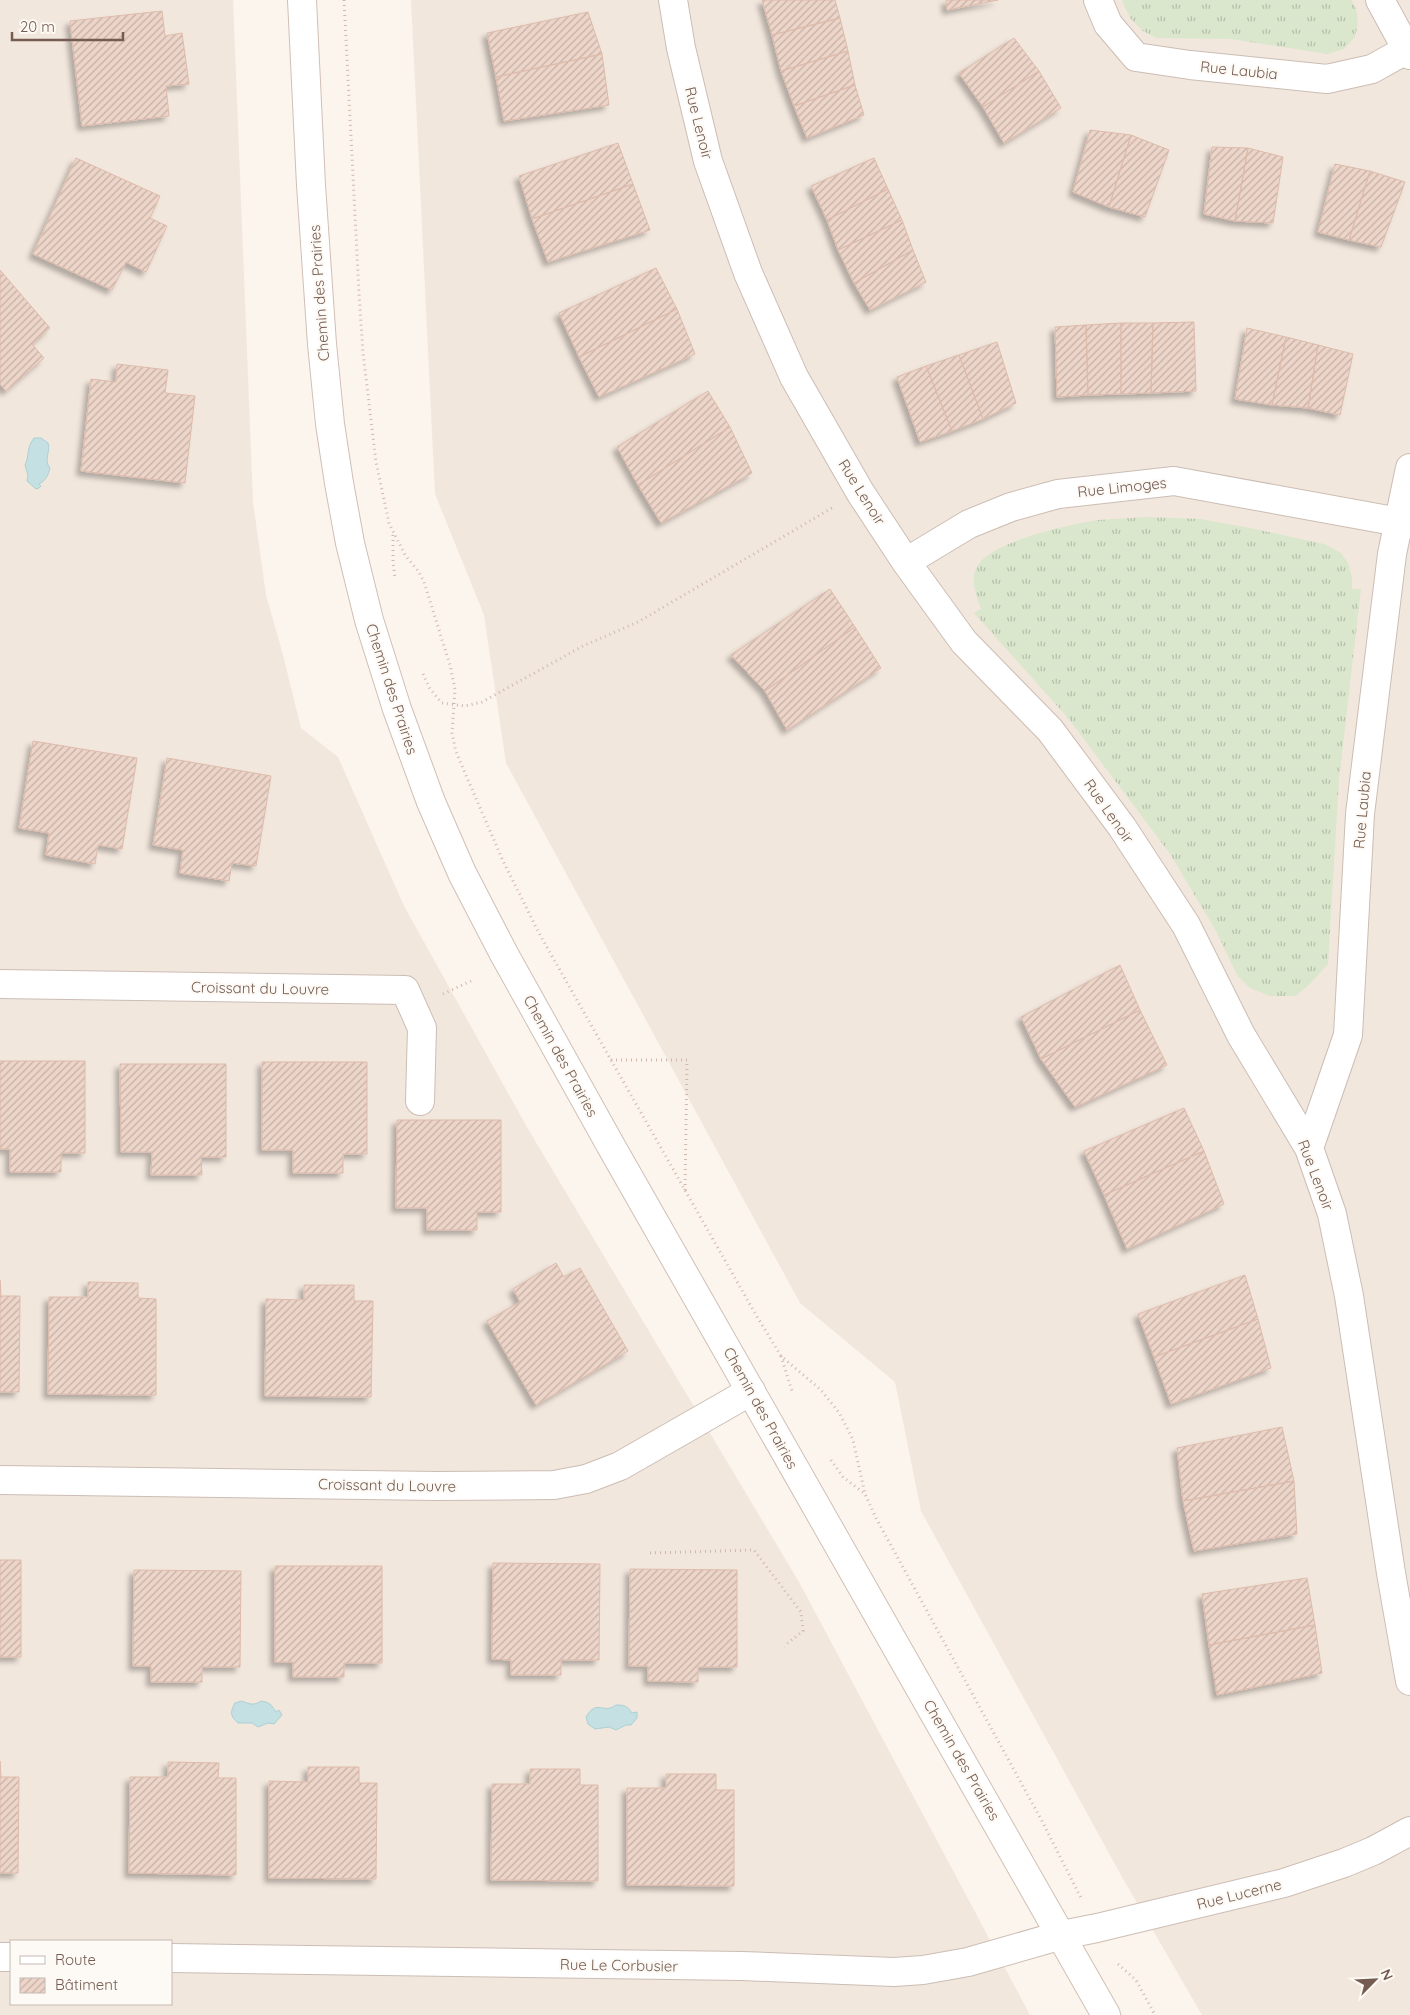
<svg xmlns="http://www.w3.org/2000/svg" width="1410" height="2015" font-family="Quicksand,sans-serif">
	<defs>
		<pattern id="grass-tufts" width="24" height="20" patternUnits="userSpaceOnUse" patternTransform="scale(1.25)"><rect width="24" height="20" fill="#dae7cd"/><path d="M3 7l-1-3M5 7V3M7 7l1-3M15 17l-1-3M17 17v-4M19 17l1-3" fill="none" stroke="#b5bea9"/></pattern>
		<pattern id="building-hatch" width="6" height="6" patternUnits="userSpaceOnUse" patternTransform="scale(1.25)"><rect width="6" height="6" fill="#edd5c9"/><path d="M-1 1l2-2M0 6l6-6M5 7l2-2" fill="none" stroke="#c5b0a6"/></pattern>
		<filter id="shadow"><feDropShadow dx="-4.5" dy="4.5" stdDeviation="2.5" flood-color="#0004"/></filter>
	</defs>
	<rect width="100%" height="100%" fill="#fbf5ee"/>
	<!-- residential -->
	<path fill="#f2e7dd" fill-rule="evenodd" d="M0,0h233l20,502 13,93 17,60 18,73 37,29 66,149 124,223 271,453 231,433h-1030zM11,1941h160v63h-160z
		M411,0h999v2015h-208l-80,-138 -201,-366 -26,-129 -95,-79 -294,-540 -22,-148 -49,-121z"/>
	<!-- grass -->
	<path fill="url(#grass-tufts)" d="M1122,0h229l5,8 2,15 -3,14 -11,12 -17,5 -96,-15 -74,-1 -14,-7 -12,-12 -7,-13z
		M1146,517l55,2 49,9 74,16 17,9 7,10 4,14v12h9l-22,191 -11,184 -17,19 -15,13h-27l-19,-8 -13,-13 -21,-44 -46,-77 -102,-136 -94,-105 7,-4c-5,-14 -12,-30 -3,-44 14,-23 88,-40 114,-44 17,-3 36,-2 54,-4z"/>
	<!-- water -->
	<path fill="#c4e0e3" stroke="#abd0d3" d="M34,438h7l7,5c3,9 -5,17 2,25 -2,8 -4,12 -11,16l2,2 -2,2 -3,1 -9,-8 1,-6 -3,-10c5,-10 1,-17 9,-27z
		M242,1701c7,3 12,5 19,0 8,1 11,4 15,11l3,-2 3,5 -8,9 -6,-1 -10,4 -6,-4h-14c-8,-7 -8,-11 -3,-20z
		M616,1705c8,0 12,1 16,8l5,-1v6l-6,7h-5l-10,5 -7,-3 -14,2 -7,-5 -2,-7c11,-19 17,-2 30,-12z"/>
	<!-- building -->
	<path fill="url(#building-hatch)" stroke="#debbab" filter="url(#shadow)" d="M762,0h73l5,18 -68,17z
		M946,0h52l-51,10z
		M162,11l3,25 17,-3 7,51 -23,2 3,30 -87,10 -12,-105z
		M588,12l14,42 -106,23 -9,-44z
		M840,18l8,33 -67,20 -9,-36z
		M1014,38l25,33 -56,36 -24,-34z
		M848,51l7,34 -61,21 -13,-35z
		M602,54l7,51 -105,16 -8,-44z
		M1039,71l22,37 -57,35 -21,-36z
		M855,85l9,30 -57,23 -13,-32z
		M1090,130l41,5 -22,72 -36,-15z
		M1131,135l38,15 -24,67 -36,-10z
		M618,143l15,41 -101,35 -13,-43z
		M1212,147l36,1 -13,73 -31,-7z
		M1248,148l35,9 -10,66 -38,-2z
		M76,158l84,38 -10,22 17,8 -21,46 -20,-10 -14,28 -79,-36z
		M874,158l14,31 -61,31 -16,-34z
		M1335,164l35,7 -21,69 -31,-8z
		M1370,171l35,11 -24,65 -32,-7z
		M633,184l17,46 -102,32 -16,-43z
		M888,189l14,31 -64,30 -11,-30z
		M902,220l11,30 -59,33 -16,-33z
		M913,250l13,32 -56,28 -16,-27z
		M656,268l21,41 -98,48 -20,-44z
		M0,270l50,58 -18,16 12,14 -38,33 -6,-7z
		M677,309l18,45 -96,43 -20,-40z
		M1194,322l2,69 -45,2 2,-70z
		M1121,323v71l-33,1 -2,-70z
		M1121,323h32l-2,70 -30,1z
		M1086,325l2,70 -31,2 -2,-70z
		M1247,328l39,9 -14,68 -37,-6z
		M1286,337l32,8 -10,63 -36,-3z
		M997,342l19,61 -33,16 -24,-64z
		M1318,345l35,9 -13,61 -32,-7z
		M959,355l24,64 -31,12 -26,-65z
		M117,364l51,6 -3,23 30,3 -10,87 -104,-12 10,-92 25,3z
		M926,366l26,65 -32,11 -23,-65z
		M708,391l22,36 -92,58 -21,-38z
		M730,427l22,46 -91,50 -23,-38z
		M830,589l25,38 -90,64 -34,-36z
		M855,627l26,41 -94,62 -22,-39z
		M33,741l104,17 -15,91 -24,-4 -3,19 -49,-9 3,-22 -30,-5z
		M167,758l104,18 -15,90 -24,-3 -3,18 -49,-8 3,-23 -30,-5z
		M1120,965l20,45 -99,49 -20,-42z
		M1140,1010l27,55 -92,42 -34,-48z
		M0,1061h85v92h-24v19h-51v-23h-10z
		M262,1062h105v92h-24v19h-50v-23h-31z
		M120,1064h106v93h-25l1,18h-51l1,-23h-31z
		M1184,1108l20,43 -100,44 -20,-44z
		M397,1120h104v92h-24v18h-50v-22h-31z
		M1204,1151l20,53 -97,45 -23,-54z
		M556,1263l8,14 16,-9 48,83 -92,54 -49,-84 33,-19 -7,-13z
		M1245,1275l13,44 -104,38 -16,-43z
		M0,1280l1,16h19l-1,96h-19z
		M88,1282l50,1v15l18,1v96l-108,-1 1,-97h39z
		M304,1285h50v16h19l-2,96 -106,-1 1,-97 38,1z
		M1258,1319l13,49 -100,36 -17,-47z
		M1282,1427l12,54 -111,20 -6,-53z
		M1294,1481l3,53 -103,17 -11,-50z
		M0,1560h21v97h-21z
		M493,1563l107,1 -1,96h-38v15h-50v-15l-19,-1z
		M275,1566h107v97h-38v14h-51v-15h-18z
		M630,1569l107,1v97h-39v15l-50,-1v-15h-19z
		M134,1570l107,1 -1,96h-38v15h-51v-16h-18z
		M1307,1578l8,47 -106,20 -7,-51z
		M1315,1625l7,48 -105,22 -8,-50z
		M0,1761l1,16h18l-1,96h-18z
		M168,1762l51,1 -1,15h18v97l-107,-2 1,-96h38z
		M308,1767h51v16h18l-1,96 -107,-1v-97l39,1z
		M530,1769h50v16h18v96l-107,-1 1,-96h38z
		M666,1774h50v16h18v96l-107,-1v-97h39z"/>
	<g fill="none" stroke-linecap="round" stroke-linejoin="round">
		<!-- street casing -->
		<g stroke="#ccbdb4" stroke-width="30">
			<path id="street" d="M673,0l8,48 27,113 40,112 46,104 66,115 46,70 58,80 86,88 72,97 64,98 55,110 68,113 23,66 17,82 42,277 19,108
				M1098,0l10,24 28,33 54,8 137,14 45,-10 34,-19
				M1380,0l30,55
				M906,562l63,-38 42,-17 47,-13 116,-13 236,43
				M0,984l405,6 17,38 -2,73
				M1309,1148l39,-113 12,-221 32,-260 18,-86
				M0,1480l437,6 117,-1 32,-6 34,-13 131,-75
				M0,1957h11
				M171,1958l571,8 152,6 29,-2 45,-8 94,-27 35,-7 187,-45 60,-20 29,-12 37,-20"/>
		</g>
		<!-- secondary casing -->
		<g stroke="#d1bfb4" stroke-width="30">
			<path id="secondary" d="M302,0l9,185 11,159 8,80 9,59 11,60 19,77 28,89 34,93 31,71 42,81 107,192 495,869"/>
		</g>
		<!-- path -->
		<path stroke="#d2b8ab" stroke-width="3" stroke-dasharray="1 4" stroke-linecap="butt" d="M344,0l15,293 4,60 13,109 13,61 16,32 14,17 5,10 26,83 5,24 -3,44 4,19 47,109 37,74 216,380 25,41 40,34 19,24 13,26 12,54 11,24 166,303 39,77
			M393,535v27l2,16
			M423,674l7,15 12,14 23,3 17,-4 101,-56 55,-24 194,-114
			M443,994l28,-13
			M611,1060h76l-2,130
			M781,1356l11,35
			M831,1460l12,17 22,17
			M650,1553l104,-3 47,62 2,19 -19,15
			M1118,1964l18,16 19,35"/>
		<!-- street -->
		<use href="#street" stroke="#fff" stroke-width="28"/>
		<!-- secondary -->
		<use href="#secondary" stroke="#fff" stroke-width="28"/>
	</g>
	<g text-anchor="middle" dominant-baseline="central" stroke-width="4" stroke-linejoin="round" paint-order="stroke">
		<!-- street labels -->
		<g font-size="15" fill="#745c52" stroke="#fdf9f4">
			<text transform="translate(1239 70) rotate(6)">Rue Laubia</text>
			<text transform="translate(699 123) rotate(76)">Rue Lenoir</text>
			<text transform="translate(319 293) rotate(-94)">Chemin des Prairies</text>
			<text transform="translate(1122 487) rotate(-6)">Rue Limoges</text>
			<text transform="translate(862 492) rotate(58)">Rue Lenoir</text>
			<text transform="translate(392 689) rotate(72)">Chemin des Prairies</text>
			<text transform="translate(1362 810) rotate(-85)">Rue Laubia</text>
			<text transform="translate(1109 811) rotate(55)">Rue Lenoir</text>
			<text transform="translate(260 988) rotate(1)">Croissant du Louvre</text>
			<text transform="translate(561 1056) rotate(61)">Chemin des Prairies</text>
			<text transform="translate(1316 1175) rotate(69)">Rue Lenoir</text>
			<text transform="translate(761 1408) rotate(61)">Chemin des Prairies</text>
			<text transform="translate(387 1485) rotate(1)">Croissant du Louvre</text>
			<text transform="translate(962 1760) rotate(60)">Chemin des Prairies</text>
			<text transform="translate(1239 1894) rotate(-14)">Rue Lucerne</text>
			<text transform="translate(619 1965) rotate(1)">Rue Le Corbusier</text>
		</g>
	</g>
	<!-- legend -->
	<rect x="10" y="1940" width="162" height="65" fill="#fdf9f4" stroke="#c6bab3"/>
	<rect x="20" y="1956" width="25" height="8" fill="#ffffff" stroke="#c6bab3"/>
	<text x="55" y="1965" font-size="15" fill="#745c52">Route</text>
	<rect x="20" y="1978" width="25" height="15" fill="url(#building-hatch)" stroke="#c6bab3"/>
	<text x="55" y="1990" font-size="15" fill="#745c52">Bâtiment</text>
	<!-- north arrow -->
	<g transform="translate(1375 1980) rotate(66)" stroke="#fdf9f4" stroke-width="4" paint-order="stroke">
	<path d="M0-4L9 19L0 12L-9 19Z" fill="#745c52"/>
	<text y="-8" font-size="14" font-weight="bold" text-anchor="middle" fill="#745c52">N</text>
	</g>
	<!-- scale -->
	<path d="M12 32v8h111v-8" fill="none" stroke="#745c52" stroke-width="2.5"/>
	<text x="20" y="32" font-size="15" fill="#745c52" stroke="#fdf9f4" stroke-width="4" paint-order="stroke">20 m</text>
</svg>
